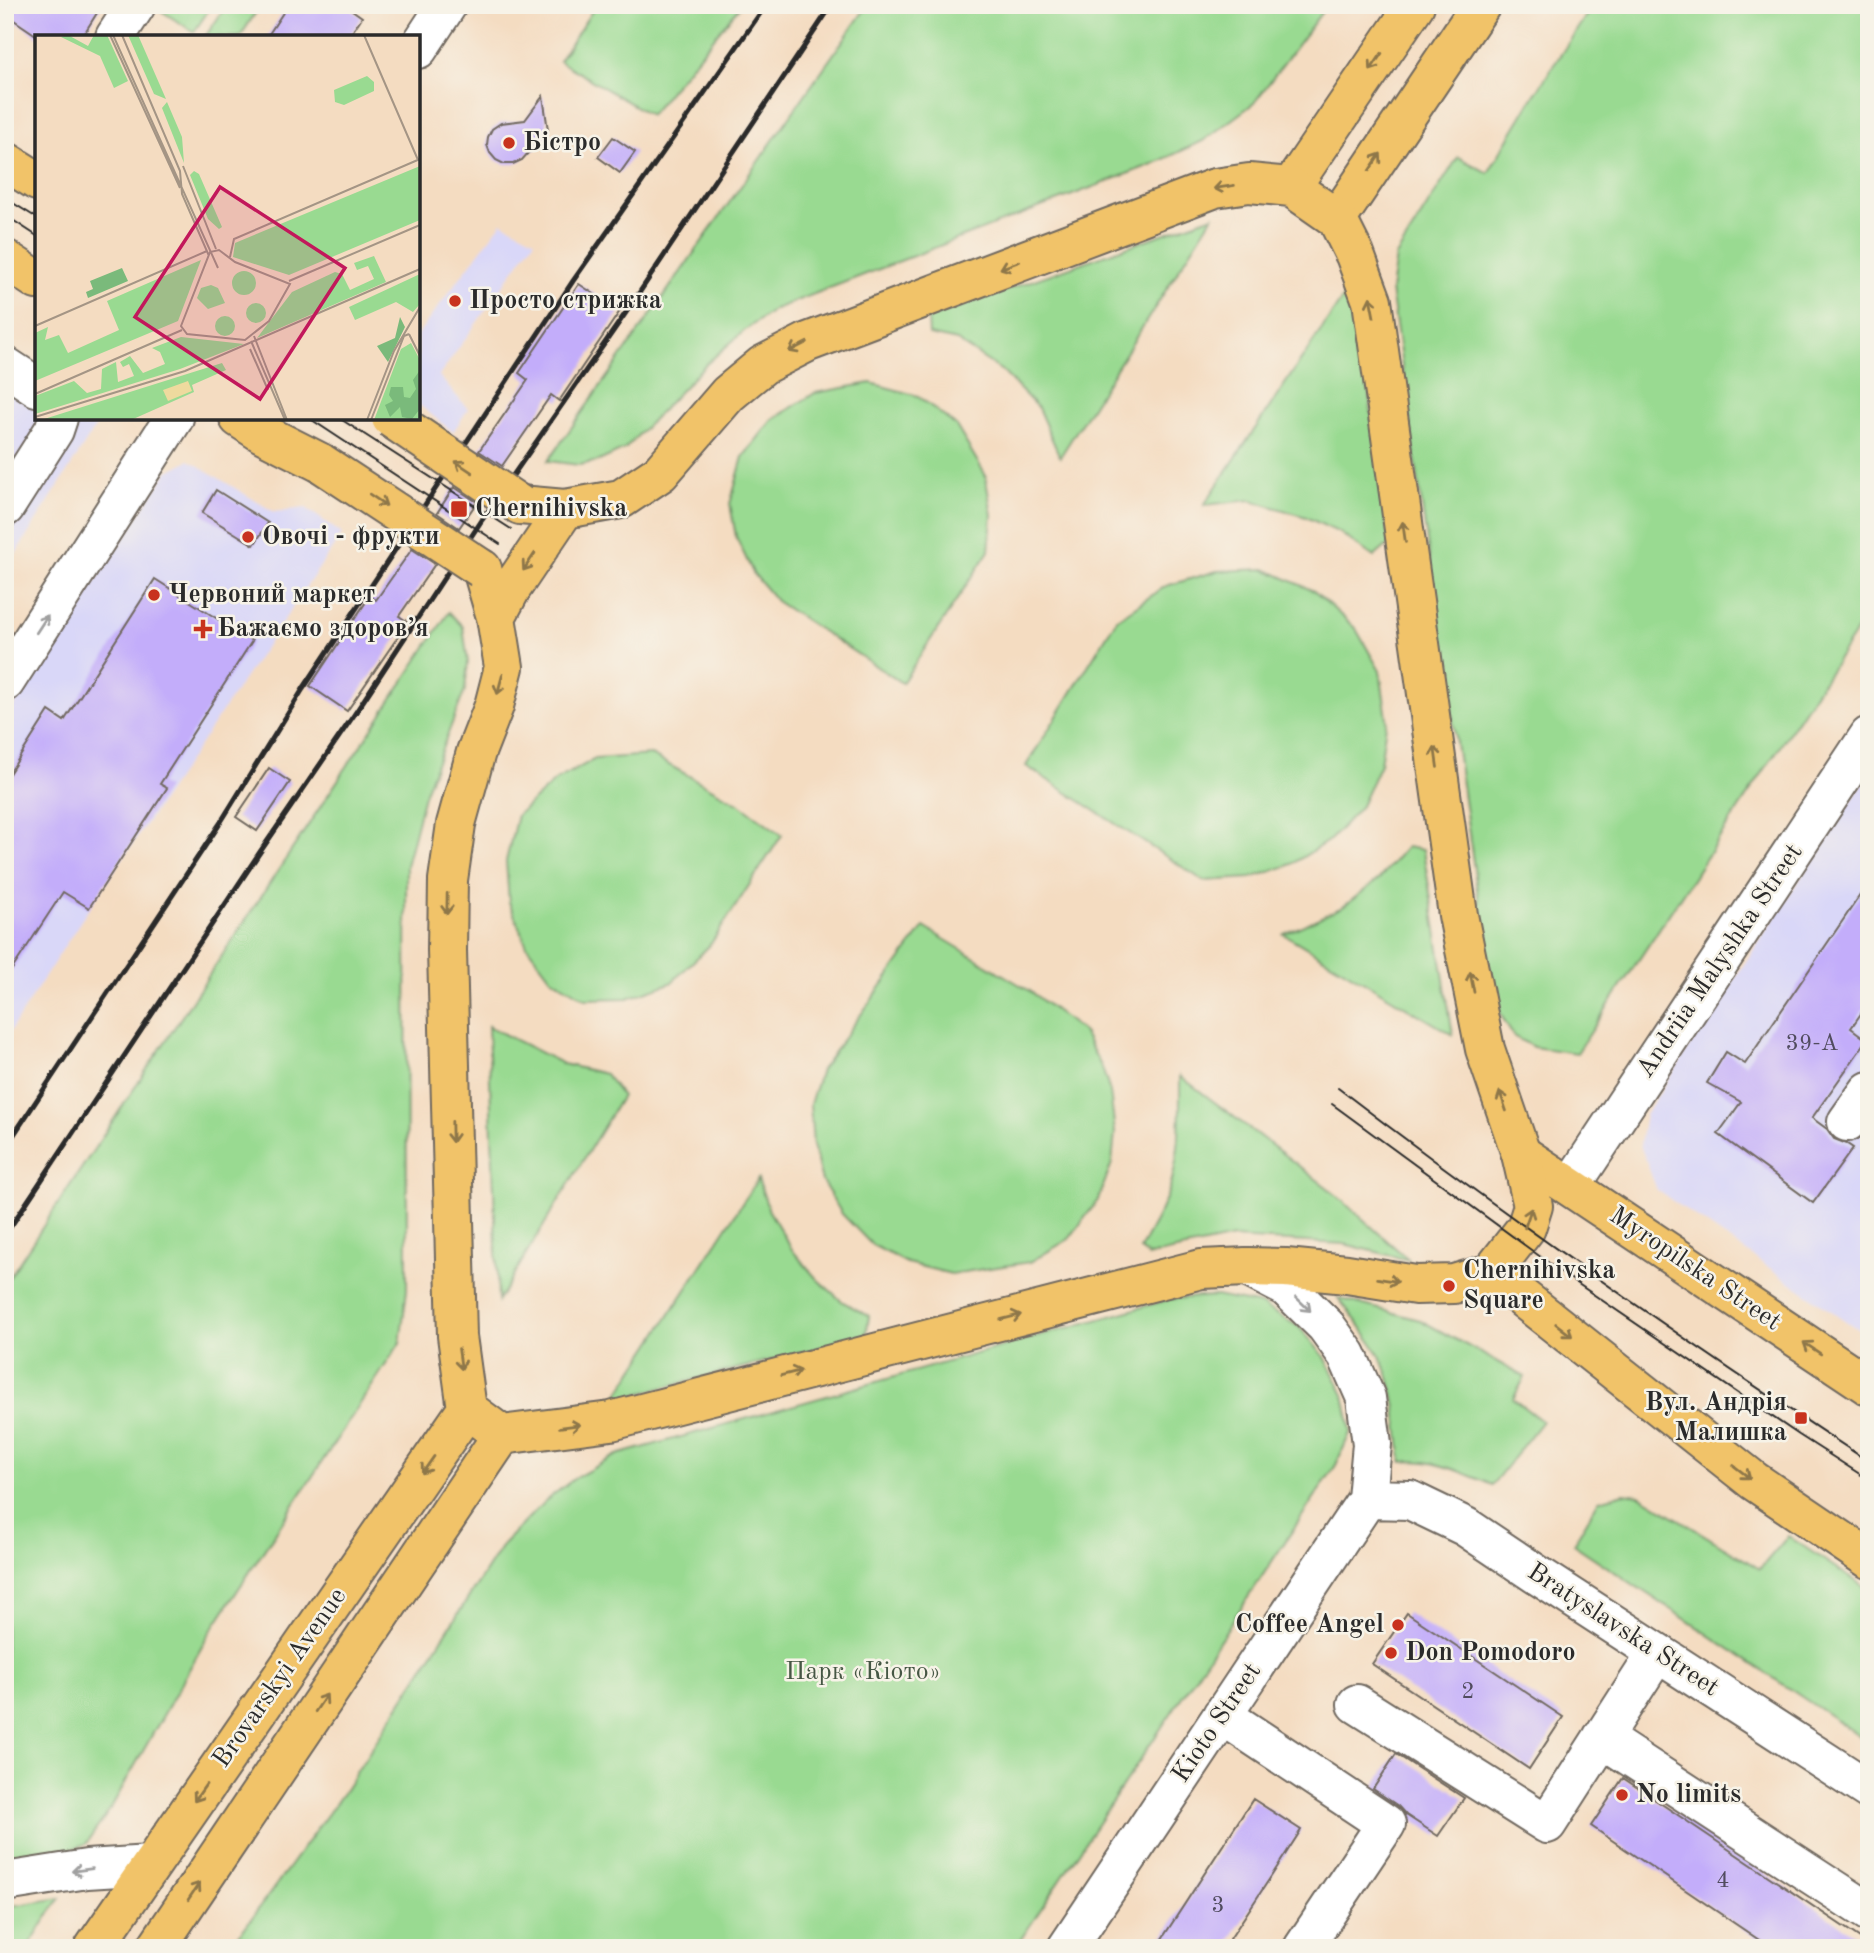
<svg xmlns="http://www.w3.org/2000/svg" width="1874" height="1953" font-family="'Old Standard TT',serif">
	<rect width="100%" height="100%" fill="#f7f3e8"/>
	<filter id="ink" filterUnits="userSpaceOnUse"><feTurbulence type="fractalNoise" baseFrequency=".0143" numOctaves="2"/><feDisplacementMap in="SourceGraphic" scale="14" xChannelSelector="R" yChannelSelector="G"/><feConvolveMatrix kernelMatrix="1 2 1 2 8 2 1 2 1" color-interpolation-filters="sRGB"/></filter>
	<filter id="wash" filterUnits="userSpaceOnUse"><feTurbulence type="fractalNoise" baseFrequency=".00686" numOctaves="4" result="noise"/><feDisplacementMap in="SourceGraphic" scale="28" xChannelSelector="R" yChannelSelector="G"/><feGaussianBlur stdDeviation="1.57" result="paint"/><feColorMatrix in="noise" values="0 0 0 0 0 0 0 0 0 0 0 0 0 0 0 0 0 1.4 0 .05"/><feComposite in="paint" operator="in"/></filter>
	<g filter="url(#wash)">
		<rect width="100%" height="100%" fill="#f4dcc1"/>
		<!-- built -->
		<path fill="#d9d7f8" d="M502,222l33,18 -96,136 29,33 -15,23 -35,-28v-70z
			M5,347l32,21v50h64l-96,153z
			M189,460l85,52 32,-4 36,26 -253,374 -84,131v-320l162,-247z
			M1869,774v563l-212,-147 -17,-45 5,-30z"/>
		<!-- green -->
		<path fill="#99da91" stroke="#62825e" stroke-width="2" d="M152,5h60l-18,27z
			M227,5h25l6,4 -18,28h-35z
			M596,5h145l-91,110 -91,-54z
			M868,5h459l-73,98 -51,38 -50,23 -378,145 -31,22 -40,35 -79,83 -26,12 -20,4 -31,-4z
			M1593,5h276v607l-292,441 -44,-6 -20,-11 -20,-35 -102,-711 5,-34 62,-99 30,16 47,-79z
			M1213,216l-153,241 -22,-49 -36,-37 -45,-30 -28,-6 -1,-17z
			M1344,296l13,8 32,240 -15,13 -34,-24 -34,-16 -55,-17 -47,5z
			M871,383l47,13 38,30 29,48 7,41 -3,36 -87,132 -126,-82 -23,-28 -17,-36 -6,-33 13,-47 29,-37 43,-27z
			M1265,569l49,22 42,38 24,42 7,47 -7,46 -19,42 -30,33 -39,25 -41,14 -47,3 -178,-115 91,-147 49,-33 51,-15z
			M449,612l14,15 5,35 -3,28 -41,105 -18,71 1,424 -7,53 -191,291 -98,174 -25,36 -81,28v-588z
			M651,755l89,49 42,31 -72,110 -39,38 -43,15 -42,1 -35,-21 -24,-32 -18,-44 -3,-41 11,-46 39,-35 39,-21z
			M1406,847l17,3 30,185 -169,-101 59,-27 36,-28z
			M924,927l106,64 53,41 19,36 8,24 5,40 -3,31 -14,37 -29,39 -39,23 -79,12 -44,-11 -35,-18 -30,-31 -20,-33 -9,-36 -3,-41 11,-34z
			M488,1026l75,38 42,10 17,22 -124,205z
			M1180,1076l148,112 81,72 -65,-16 -111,-6 -85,18 -8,-7c12,-22 26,-45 32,-69 9,-34 8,-69 8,-104z
			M758,1179l11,32 24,40 24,28 26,23 26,14 -3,20 -252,64z
			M1216,1296l45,9 38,22 26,30 19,38 7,36 -15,34 -321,483h-785l113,-155 160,-249 42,-43 30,-23 42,-23 554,-156z
			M1338,1298l82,22 105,57 -12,22 29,22 -50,64c-29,-12 -58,-27 -90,-23 -4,-35 -5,-74 -22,-106 -11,-21 -27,-39 -42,-58z
			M1624,1493l15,2 121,74 28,-33 81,54v152l-296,-198 26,-44z
			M60,1898l-33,50h-22v-41z"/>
		<g id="blocks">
			<!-- building -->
			<path fill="#c3adfa" d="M5,5h97l-20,32h-43l-34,-23z
				M288,5h57l17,12 -13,20h-82z
				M543,96l5,34 -6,15 -14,8 -6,7 -9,4h-9l-8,-4 -6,-7 -3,-8 1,-8 4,-8 9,-6 24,-3z
				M613,137l22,15 -15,21 -22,-16z
				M579,284l41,27 -61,90 -8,-6 -49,71 -23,-15 49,-71 -9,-7z
				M454,487l23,15 -18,26 -22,-15z
				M216,490l52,33 -14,22 -52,-32z
				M412,549l23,15 -36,52 9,6 -61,89 -37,-25 60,-90 6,4z
				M155,579l97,62 -92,143 7,4 -78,120 -26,-16 -58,88v-200l44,-69 15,10z
				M269,768l21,14 -33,49 -21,-14z
				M1869,882v120l-18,26 16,12 -55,78 15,11 7,10 13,5 6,4 -40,55 -95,-69 23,-32 -34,-19 19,-31 19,12z
				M1407,1613l156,104 -34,52 -157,-105z
				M1396,1754l68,44 -26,38 -32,-21 -8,-9 -25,-17z
				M1623,1778l246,166v4h-98l-180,-122z
				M1253,1799l48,31 -27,42 -50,76h-68z"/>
		</g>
	</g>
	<g filter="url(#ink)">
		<use href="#blocks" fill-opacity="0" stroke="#716960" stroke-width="2"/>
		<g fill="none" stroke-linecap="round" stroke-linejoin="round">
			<!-- minor casing -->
			<g stroke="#716960" stroke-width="42">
				<path id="minor" d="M115,37l21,-32
					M418,49l29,-44
					M5,366l32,21
					M5,507l49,-77 4,-12
					M5,682l169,-264
					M1847,1122l22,-31
					M1571,1186l298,-450
					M1367,1499l43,1 56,27 70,47 333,216
					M1357,1704l190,120 110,-171
					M1222,1715l164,109 -83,124
					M1602,1738l267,174
					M5,1882l82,-13 63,-4
					M1067,1948l300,-449 5,-55 -6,-46 -19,-43 -21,-29 -40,-39 -39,-20"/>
			</g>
			<!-- major casing -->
			<g stroke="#716960" stroke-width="42">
				<path id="major" d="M1291,187l124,-182
					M1337,219l144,-214
					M1521,1154l348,232
					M1491,1273l263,208 115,78"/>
			</g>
			<!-- highway casing -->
			<g stroke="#716960" stroke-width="42">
				<path id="highway" d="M5,161l32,20
					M5,259l32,21
					M239,418l23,15 59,30
					M482,569l14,48 8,50 -10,39 -18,46 -20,72 -8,56 -1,70 10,386 10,73 35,26 109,-14 590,-152 46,-2 39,1 61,6 69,11 38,-1 37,-11 35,-45 7,-22 -12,-52 -36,-105 -27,-134 -86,-614 -17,-46 -18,-36 -46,-32 -42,-4 -34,5 -407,154 -45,23 -35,29 -68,79 -39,26 -56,10 -45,-4
					M496,617l15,-28 54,-80
					M94,1948l373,-539
					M156,1948l346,-513"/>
			</g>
			<!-- minor -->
			<use href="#minor" stroke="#fff" stroke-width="38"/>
			<!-- major -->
			<use href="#major" stroke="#f1c369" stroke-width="38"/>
			<!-- highway -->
			<use href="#highway" stroke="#f1c369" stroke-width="38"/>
			<!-- tram -->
			<path stroke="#2b2b2b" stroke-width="2" d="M5,198l32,20
				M5,215l32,21
				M309,418l191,126
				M339,418l172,111
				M1338,1088c172,132 350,255 531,374
				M1332,1104l236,173 231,158 70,45"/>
			<!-- rail -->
			<path stroke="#2b2b2b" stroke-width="5" d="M5,1148l214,-323 84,-136 270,-408 193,-276
				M5,1235l255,-383 94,-137 128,-195 143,-206 207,-309"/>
			<!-- highway-bridge casing -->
			<g stroke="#716960" stroke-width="42" stroke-linecap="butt">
				<path id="highway-bridge" d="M391,418l129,87
					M321,463l161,106"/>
			</g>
			<!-- highway-bridge -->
			<use href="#highway-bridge" stroke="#f1c369" stroke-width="38"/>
		</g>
		<!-- one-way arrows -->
		<defs><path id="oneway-shaft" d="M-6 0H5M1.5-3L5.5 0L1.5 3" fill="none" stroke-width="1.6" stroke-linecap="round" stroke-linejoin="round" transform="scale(1.75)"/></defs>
		<g stroke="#8e774a">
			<use href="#oneway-shaft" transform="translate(1376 62) rotate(124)"/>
			<use href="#oneway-shaft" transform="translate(1375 162) rotate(-56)"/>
			<use href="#oneway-shaft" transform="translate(1224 187) rotate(171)"/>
			<use href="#oneway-shaft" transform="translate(1010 265) rotate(159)"/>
			<use href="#oneway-shaft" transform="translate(1372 307) rotate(-101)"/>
			<use href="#oneway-shaft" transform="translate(798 347) rotate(153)"/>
			<use href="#oneway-shaft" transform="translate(464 467) rotate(-146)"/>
			<use href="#oneway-shaft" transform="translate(378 500) rotate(34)"/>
			<use href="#oneway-shaft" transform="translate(1404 532) rotate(-98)"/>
			<use href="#oneway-shaft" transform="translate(529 562) rotate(124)"/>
			<use href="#oneway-shaft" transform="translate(500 684) rotate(105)"/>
			<use href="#oneway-shaft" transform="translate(1436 757) rotate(-98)"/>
			<use href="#oneway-shaft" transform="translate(447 904) rotate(91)"/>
			<use href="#oneway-shaft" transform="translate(1472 982) rotate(-101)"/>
			<use href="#oneway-shaft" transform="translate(1503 1101) rotate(-109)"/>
			<use href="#oneway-shaft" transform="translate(452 1132) rotate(89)"/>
			<use href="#oneway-shaft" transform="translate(1528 1218) rotate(-71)"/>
			<use href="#oneway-shaft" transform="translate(1388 1280) rotate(9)"/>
			<use href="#oneway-shaft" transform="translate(1011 1317) rotate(-14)"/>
			<use href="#oneway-shaft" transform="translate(1564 1330) rotate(38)"/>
			<use href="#oneway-shaft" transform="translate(1812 1348) rotate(-146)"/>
			<use href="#oneway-shaft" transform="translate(460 1359) rotate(82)"/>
			<use href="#oneway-shaft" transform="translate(791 1373) rotate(-14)"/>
			<use href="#oneway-shaft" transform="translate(570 1426) rotate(-7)"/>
			<use href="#oneway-shaft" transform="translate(428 1465) rotate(125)"/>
			<use href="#oneway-shaft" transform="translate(1742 1472) rotate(38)"/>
			<use href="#oneway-shaft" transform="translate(321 1703) rotate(-56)"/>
			<use href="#oneway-shaft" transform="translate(200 1793) rotate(125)"/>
			<use href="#oneway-shaft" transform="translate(194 1891) rotate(-56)"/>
		</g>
		<g stroke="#a0a0a0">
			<use href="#oneway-shaft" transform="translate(42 624) rotate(-57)"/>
			<use href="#oneway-shaft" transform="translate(1303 1304) rotate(44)"/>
			<use href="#oneway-shaft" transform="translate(82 1870) rotate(172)"/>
		</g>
	</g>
	<!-- markers -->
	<g fill="#c8321e" stroke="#f7f3e8" stroke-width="2.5">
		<circle cx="509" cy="143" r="7"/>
		<circle cx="455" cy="301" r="7"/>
		<rect x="450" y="500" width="18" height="18" rx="3.5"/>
		<circle cx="248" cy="537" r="7"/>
		<circle cx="154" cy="595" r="7"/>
		<path d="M199.5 618.5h7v7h7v7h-7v7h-7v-7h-7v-7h7z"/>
		<circle cx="1449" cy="1286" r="7"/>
		<rect x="1794" y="1411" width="14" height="14" rx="3.5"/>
		<circle cx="1398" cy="1625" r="7"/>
		<circle cx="1391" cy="1653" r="7"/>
		<circle cx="1622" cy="1795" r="7"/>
	</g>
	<g text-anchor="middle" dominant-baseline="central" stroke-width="5" stroke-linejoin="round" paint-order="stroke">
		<!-- number labels -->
		<g font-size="23" fill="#514c5f">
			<text x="1812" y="1043">39-А</text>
			<text x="1468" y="1691">2</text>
			<text x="1723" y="1880">4</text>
			<text x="1218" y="1905">3</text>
		</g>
		<!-- poi labels -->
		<g font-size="26" font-weight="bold" fill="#2b2b2b" stroke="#f7f3e8" text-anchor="start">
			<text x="523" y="143">Бістро</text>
			<text x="469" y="301">Просто стрижка</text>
			<text x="475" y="509">Chernihivska</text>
			<text x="262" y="537">Овочі - фрукти</text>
			<text x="168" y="595">Червоний маркет</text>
			<text x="217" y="629">Бажаємо здоровʼя</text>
			<text x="1463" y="1271">Chernihivska<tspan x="1463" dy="30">Square</tspan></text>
			<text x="1787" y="1403" text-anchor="end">Вул. Андрія<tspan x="1787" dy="30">Малишка</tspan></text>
			<text x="1384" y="1625" text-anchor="end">Coffee Angel</text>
			<text x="1405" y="1653">Don Pomodoro</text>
			<text x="1636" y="1795">No limits</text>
		</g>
		<!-- street labels -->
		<g font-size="26" fill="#2b2b2b" stroke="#f7f3e8">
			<text transform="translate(1720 961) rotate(-56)">Andriia Malyshka Street</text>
			<text transform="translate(1695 1269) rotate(34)">Myropilska Street</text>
			<text transform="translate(1623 1630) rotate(33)">Bratyslavska Street</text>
			<text transform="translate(280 1678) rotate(-55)">Brovarskyi Avenue</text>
			<text transform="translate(1217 1723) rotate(-56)">Kioto Street</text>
		</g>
		<!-- park labels -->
		<g font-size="26" fill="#465744" stroke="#f7f3e8">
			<text x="863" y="1672">Парк «Кіото»</text>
		</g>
	</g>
	<!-- overview -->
	<g transform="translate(35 35)">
		<rect width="385" height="385" fill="#f4dcc1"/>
		<path d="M33,0l20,11 6,-11h13l21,46 -14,7 -14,-32 -39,-19zM93,0h10l28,64 -12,-5zM332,41l7,6v9l-30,14 -9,-3 -1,-12zM132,67l15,35 2,26 -22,-55zM385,131v54l-131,55 -56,-18 2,-14zM159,136l5,3 23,53 -3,2 -11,-10 -18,-44zM339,221l12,26 -129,56 35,-46 43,-20 7,2 8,16 24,-11 -6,-13 -11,4 -3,-7zM166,225l-23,61 -143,60v-48l13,-6 -3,13 14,-5 9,18 51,-23 -12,-29zM197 248a12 12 0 1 1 24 0a12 12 0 1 1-24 0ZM385,239v30l-7,8 -17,-10 -41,18 -6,-13zM176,250l7,3 7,15 -17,6 -11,-11 4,-10zM211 278a10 10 0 1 1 20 0a10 10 0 1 1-20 0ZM180 291a10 10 0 1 1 20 0a10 10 0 1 1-20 0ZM146,302l63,7 -64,25 -145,45v-18l39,-15 13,12 14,-4 1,-20 14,-7 2,20 16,-6 -5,-12 -6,3 -3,-5 10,-6 13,17 22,-9 -5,-12 -8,-4zM376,308l9,17v60h-46l27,-71zM187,328l4,7 -34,15 2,7 -63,28h-90z" fill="#99da91"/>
		<path d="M87,233l6,13 -40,17 -2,-6 7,-3 -3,-8zM365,282l5,10 -17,35 -11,-16 18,-8zM385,335v39l-8,10 -10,-2 -2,-10 -10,10 -5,-12 8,-4 -4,-6 2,-8h12l1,10 6,1 6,-9 -3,-9z" fill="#7aba7b"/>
		<path d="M153,346l4,10 -24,10 -5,-11z" fill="#eeda9e"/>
		<path fill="none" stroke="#a49585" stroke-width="2" d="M75,0l70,153M78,0l105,233M87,0l58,136 2,23 27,62M329,0l54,125M148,131l33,83M184,215l16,12 55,22 -21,37 -24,19 -58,-6 -6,-8 29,-74zM195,222l4,-18 186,-80M254,246l131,-56M0,291l172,-75M374,299l11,22M219,301l33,84M216,306l34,79M215,314l18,41M0,359l147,-64M0,382l150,-46 235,-102M332,385l27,-69 26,-44M336,385l33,-84 5,-2"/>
		<path fill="#c2185b" fill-opacity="0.15" stroke="#c2185b" stroke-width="3.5" d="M185,152l125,81 -85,131 -125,-82z"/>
		<rect width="385" height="385" fill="none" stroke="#2b2b2b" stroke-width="3.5"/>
	</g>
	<!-- margin -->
	<rect width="1874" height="1953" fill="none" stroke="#f7f3e8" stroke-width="28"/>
</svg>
